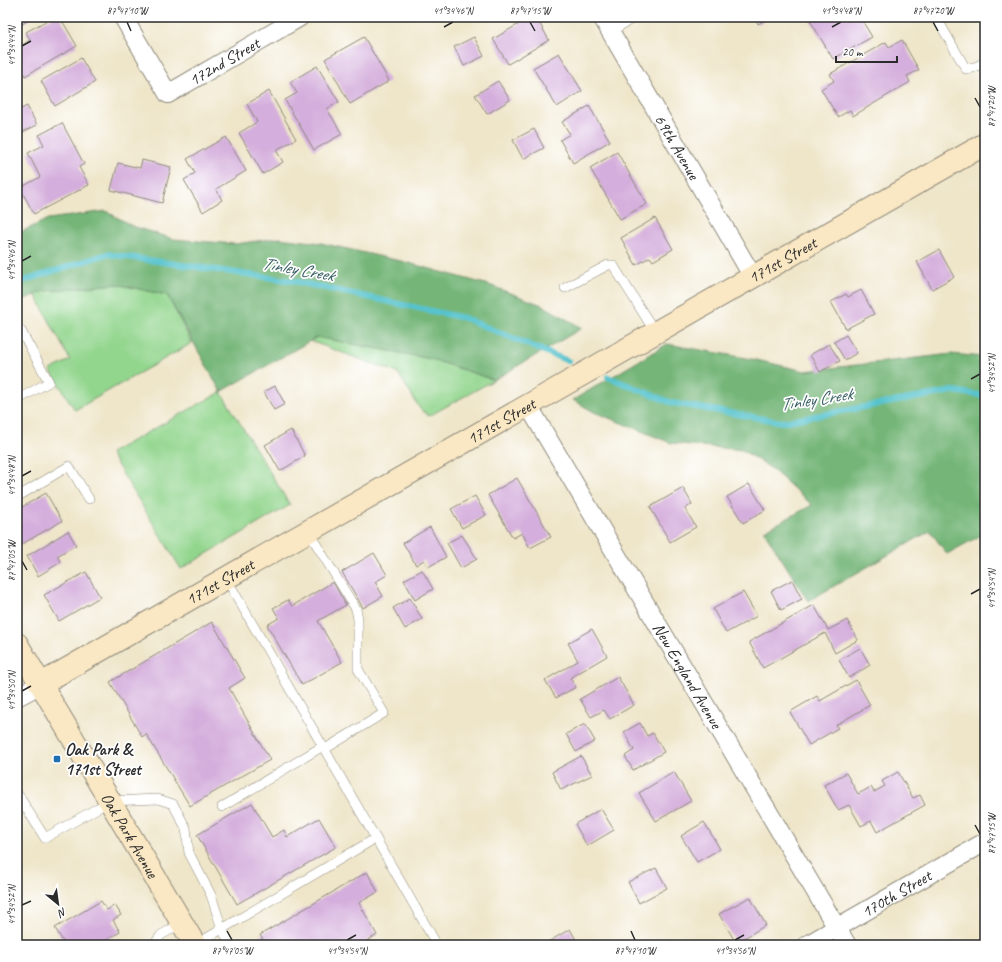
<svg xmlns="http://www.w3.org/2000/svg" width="1002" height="962" font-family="Caveat,sans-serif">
	<rect width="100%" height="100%" fill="#fff"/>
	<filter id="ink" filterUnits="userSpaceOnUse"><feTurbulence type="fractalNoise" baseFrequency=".025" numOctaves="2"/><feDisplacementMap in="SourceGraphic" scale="8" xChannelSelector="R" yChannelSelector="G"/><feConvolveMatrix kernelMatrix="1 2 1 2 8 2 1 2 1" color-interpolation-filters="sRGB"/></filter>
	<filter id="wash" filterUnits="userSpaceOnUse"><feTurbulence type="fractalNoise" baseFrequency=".012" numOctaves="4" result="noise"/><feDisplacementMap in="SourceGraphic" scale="16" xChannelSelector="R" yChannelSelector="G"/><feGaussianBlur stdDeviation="0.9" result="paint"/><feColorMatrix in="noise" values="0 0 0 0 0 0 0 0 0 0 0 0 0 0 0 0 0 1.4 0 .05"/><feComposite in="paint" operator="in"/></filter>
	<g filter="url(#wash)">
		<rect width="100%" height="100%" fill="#efe6ca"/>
		<!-- green -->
		<path fill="#92d58d" stroke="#5e805c" d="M116,284l51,11 25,48 -117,67 -25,-40 20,-10 -35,-66 11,-3z
			M317,337l114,22 63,21 -65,36 -9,-7 -22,-36 -88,-32z
			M221,392l69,113 -109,64 -71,-116z"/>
		<!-- forest -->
		<path fill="#75b678" stroke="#507052" d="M106,211l26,15 41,13 62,5 44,-6 42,5 84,19 84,23 53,20 40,23 -88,52 -63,-21 -114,-22 -96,55 -54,-97 -51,-11 -70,7 -29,11v-68l31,-15z
			M667,344l85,15 53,12 146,-17 34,3v176l-38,21 -17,-23 -122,70 -44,-70 48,-26 -40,-36 -30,-19 -71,-7 -77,-31 -21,-12z"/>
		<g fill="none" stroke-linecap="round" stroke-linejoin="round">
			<!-- stream -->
			<path stroke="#56c3cd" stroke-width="6" d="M17,283l90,-29 186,27 171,37 104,43
				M608,377l64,26 110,19 171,-31 32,5"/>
		</g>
		<g id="blocks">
			<!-- building -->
			<path fill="#d4aedc" d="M17,17h17l-17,10z
				M53,17h7l17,29 -52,30 -8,-15v-13l13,-8 -4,-8z
				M531,17h5l13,23 -41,24 -15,-25z
				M754,17h16l-12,7z
				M808,17h52l12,20 -39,22z
				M364,37l25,44 -39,23 -25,-45z
				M474,37l10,19 -20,10 -10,-19z
				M902,40l17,30 -12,6 3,6 -57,34 -3,-6 -12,7 -17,-28 13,-8 -4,-7 56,-32 3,5z
				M559,53l23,38 -25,16 -24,-39z
				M81,58l14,24 -40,24 -14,-25z
				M317,66l22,36 -12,7 15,25 -28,16 -29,-50 12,-7 -7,-11z
				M498,81l12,19 -23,14 -12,-19z
				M269,91l27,48 -20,11 7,12 -20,12 -24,-41 18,-11 -10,-18z
				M27,106l10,19 -20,10v-24z
				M589,106l21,35 -37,22 -13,-23 10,-6 -8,-12z
				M62,123l22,41 -5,3 10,18 -55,29 -14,-26 20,-11 -12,-24 16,-8 -5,-10z
				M534,129l10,19 -21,11 -10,-19z
				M226,137l20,34 -30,18 6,11 -19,12 -19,-32 11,-7 -8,-14z
				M617,152l30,52 -27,15 -30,-51z
				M142,160l29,7 -9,36 -51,-13 7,-27 22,5z
				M655,218l18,31 -20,12 -3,-4 -14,8 -15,-27z
				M939,250l15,27 -22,12 -15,-27z
				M861,290l13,24 -28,15 -15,-27 15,-8 2,3z
				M846,335l11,18 -12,7 -11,-18z
				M829,344l11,17 -20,11 -10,-17z
				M275,386l10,18 -11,6 -10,-18z
				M291,430l14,26 -25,15 -15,-26z
				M517,478l34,59 -21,11 -8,-15 -9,5 -25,-43z
				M749,484l16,26 -22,13 -16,-26z
				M683,488l9,16 -7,5 11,18 -26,15 -20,-35z
				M46,493l16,28 -45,26v-37z
				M475,496l11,19 -24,13 -11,-19z
				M430,527l16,30 -18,10 -4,-7 -8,5 -13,-22z
				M68,531l8,14 -19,11 4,6 -23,14 -11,-20z
				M462,535l15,24 -16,9 -14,-25z
				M374,553l13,22 -12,7 8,14 -20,12 -21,-36z
				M422,570l11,19 -18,11 -11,-20z
				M86,572l14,25 -41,24 -15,-26z
				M792,580l10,19 -21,11 -10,-19z
				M333,582l13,23 -28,16 24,41 -40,23 -35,-60 12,-7 -6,-10 15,-8 4,6z
				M743,592l14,24 -31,17 -13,-24z
				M410,598l12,21 -17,10 -12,-21z
				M814,605l14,25 19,-10 11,20 -23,13 -10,-20 -62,35 -14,-26z
				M212,622l33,56 -16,10 41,72 -80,46 -44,-72 -4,3 -32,-55z
				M592,629l15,27 -37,22 6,9 -20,11 -11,-18 33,-19 -10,-18z
				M860,648l10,17 -21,13 -10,-18z
				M618,677l16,28 -24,14 -6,-9 -13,7 -11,-18z
				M856,680l14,25 -34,20 2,3 -29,17 -19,-33 27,-16 3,5z
				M640,723l7,13 6,-3 11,19 -31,18 -8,-14 9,-6 -10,-18z
				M585,724l10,17 -19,11 -10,-18z
				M581,756l11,19 -31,15 -9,-18z
				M674,772l17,29 -35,20 -17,-28z
				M898,772l15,26 7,-3 5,10 -48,27 -6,-11 -10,5 -12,-21 -11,5 -14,-25 22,-12 12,21 13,-7 3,5 11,-6 -3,-5z
				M252,803l20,34 12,-7 3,7 32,-19 17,29 -99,57 -40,-69z
				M601,809l13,21 -27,16 -12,-22z
				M704,822l16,27 -23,13 -16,-26z
				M656,868l11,20 -28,15 -11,-21z
				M367,872l11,20 -19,11 18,32 -14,8 1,2h-98l-6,-10z
				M750,897l16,28 -30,18 -17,-29z
				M101,901l6,9 8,-5 6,10 -8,5 7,12 -22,13h-33l-10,-17z
				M570,929l9,16h-36z"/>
		</g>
	</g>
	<g filter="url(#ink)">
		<use href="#blocks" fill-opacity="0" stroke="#8d887a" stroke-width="1"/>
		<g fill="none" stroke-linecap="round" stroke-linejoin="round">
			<!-- lane casing -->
			<g stroke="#8d887a" stroke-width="10">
				<path id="lane" d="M936,17l30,52 7,-1 12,-6
					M610,32l25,-15
					M565,288l43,-23h5l42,67
					M17,333l4,-2 28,51 -32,18
					M17,497l52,-31 20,33
					M308,531l48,78 2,10v50l26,44 -59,36
					M226,578l211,367
					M17,793l28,45 65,-37 48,-2 15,5 13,24 3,25 22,42 11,34 -27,16
					M222,807l101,-61
					M154,945l7,-10 21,-12
					M231,945l-9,-16 154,-91"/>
			</g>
			<!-- street casing -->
			<g stroke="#8d887a" stroke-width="20">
				<g id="street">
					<path id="s1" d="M123,17l45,77 132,-77"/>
					<path id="s2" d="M602,17l151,260"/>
					<path id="s3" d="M528,405l319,540"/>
					<path d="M17,697l24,-13"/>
					<path id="s4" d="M807,945l178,-103"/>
				</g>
			</g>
			<!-- secondary casing -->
			<g stroke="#8d887a" stroke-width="24">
				<g id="secondary">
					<path id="s5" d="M17,644l178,301"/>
					<path id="s6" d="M41,684l944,-540"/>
				</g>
			</g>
			<!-- lane -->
			<use href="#lane" stroke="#fff" stroke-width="9"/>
			<!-- street -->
			<use href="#street" stroke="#fff" stroke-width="18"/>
			<!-- secondary -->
			<use href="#secondary" stroke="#fae7c3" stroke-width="22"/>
		</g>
	</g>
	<!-- ticks -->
	<path fill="none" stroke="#2b2b2b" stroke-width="1.5" d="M127,22l4,9M530,22l5,9M933,22l5,9M444,27l9,-5M832,27l9,-5M22,46l9,-5M975,98l5,9M22,261l9,-5M971,379l9,-5M22,476l9,-5M22,561l5,9M971,594l9,-5M22,691l9,-5M975,825l5,9M22,905l9,-4M227,931l5,9M631,931l4,9M347,940l9,-5M735,940l9,-5"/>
	<!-- markers -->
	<rect fill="#1f6fb2" stroke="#fff" stroke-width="1.5" x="53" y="755" width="8" height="8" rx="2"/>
	<g text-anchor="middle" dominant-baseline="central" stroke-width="3.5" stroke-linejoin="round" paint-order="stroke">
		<!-- street labels -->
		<g font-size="17" fill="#2b2b2b" stroke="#fff">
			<text stroke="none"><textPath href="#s1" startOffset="154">172nd Street</textPath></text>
			<text stroke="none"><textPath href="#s2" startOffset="150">69th Avenue</textPath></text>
			<text stroke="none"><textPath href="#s6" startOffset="854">171st Street</textPath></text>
			<text stroke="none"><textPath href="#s6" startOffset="530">171st Street</textPath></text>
			<text stroke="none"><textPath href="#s6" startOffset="206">171st Street</textPath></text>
			<text stroke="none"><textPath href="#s3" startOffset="314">New England Avenue</textPath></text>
			<text stroke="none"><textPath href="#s5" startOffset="222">Oak Park Avenue</textPath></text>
			<text stroke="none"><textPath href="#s4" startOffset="103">170th Street</textPath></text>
		</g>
		<!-- poi labels -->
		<g font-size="17" font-weight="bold" fill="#2b2b2b" stroke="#fff" text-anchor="start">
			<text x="65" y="749">Oak Park &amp;<tspan x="65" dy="20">171st Street</tspan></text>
		</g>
		<!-- water labels -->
		<g font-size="18" font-style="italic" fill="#3a6064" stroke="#fff">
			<text transform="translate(298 269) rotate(10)">Tinley Creek</text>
			<text transform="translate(816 399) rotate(-9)">Tinley Creek</text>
		</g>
	</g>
	<!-- margin -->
	<rect width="1002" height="962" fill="none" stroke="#fff" stroke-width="44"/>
	<!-- north arrow -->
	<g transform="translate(58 904) rotate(151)" stroke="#ffffff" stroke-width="3" paint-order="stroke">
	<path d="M0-3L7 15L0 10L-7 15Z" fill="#2b2b2b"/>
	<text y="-6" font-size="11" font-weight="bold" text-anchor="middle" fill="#2b2b2b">N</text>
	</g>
	<!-- scale -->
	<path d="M836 56v6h61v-6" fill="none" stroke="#2b2b2b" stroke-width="2"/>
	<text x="842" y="56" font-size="12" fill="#2b2b2b" stroke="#ffffff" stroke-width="3" paint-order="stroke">20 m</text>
	<rect x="22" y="22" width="958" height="918" fill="none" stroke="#2b2b2b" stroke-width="1.5"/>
	<g font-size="10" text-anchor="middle" fill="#2b2b2b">
		<text x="127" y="14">87°47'10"W</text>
		<text x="453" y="14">41°34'46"N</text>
		<text x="530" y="14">87°47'15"W</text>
		<text x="841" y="14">41°34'48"N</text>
		<text x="933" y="14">87°47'20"W</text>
		<text transform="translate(11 46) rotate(-90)" y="4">41°34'44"N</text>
		<text transform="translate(991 107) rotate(-90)" y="4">87°47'20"W</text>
		<text transform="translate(11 261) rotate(-90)" y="4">41°34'46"N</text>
		<text transform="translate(991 374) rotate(-90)" y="4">41°34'52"N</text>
		<text transform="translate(11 476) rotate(-90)" y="4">41°34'48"N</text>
		<text transform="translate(11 561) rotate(-90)" y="4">87°47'05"W</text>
		<text transform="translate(991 589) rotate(-90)" y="4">41°34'54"N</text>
		<text transform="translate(11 691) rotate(-90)" y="4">41°34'50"N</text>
		<text transform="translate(991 834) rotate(-90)" y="4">87°47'15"W</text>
		<text transform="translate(11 905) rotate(-90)" y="4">41°34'52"N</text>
		<text x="232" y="954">87°47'05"W</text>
		<text x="347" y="954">41°34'54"N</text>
		<text x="635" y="954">87°47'10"W</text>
		<text x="735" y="954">41°34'56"N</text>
	</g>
</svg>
